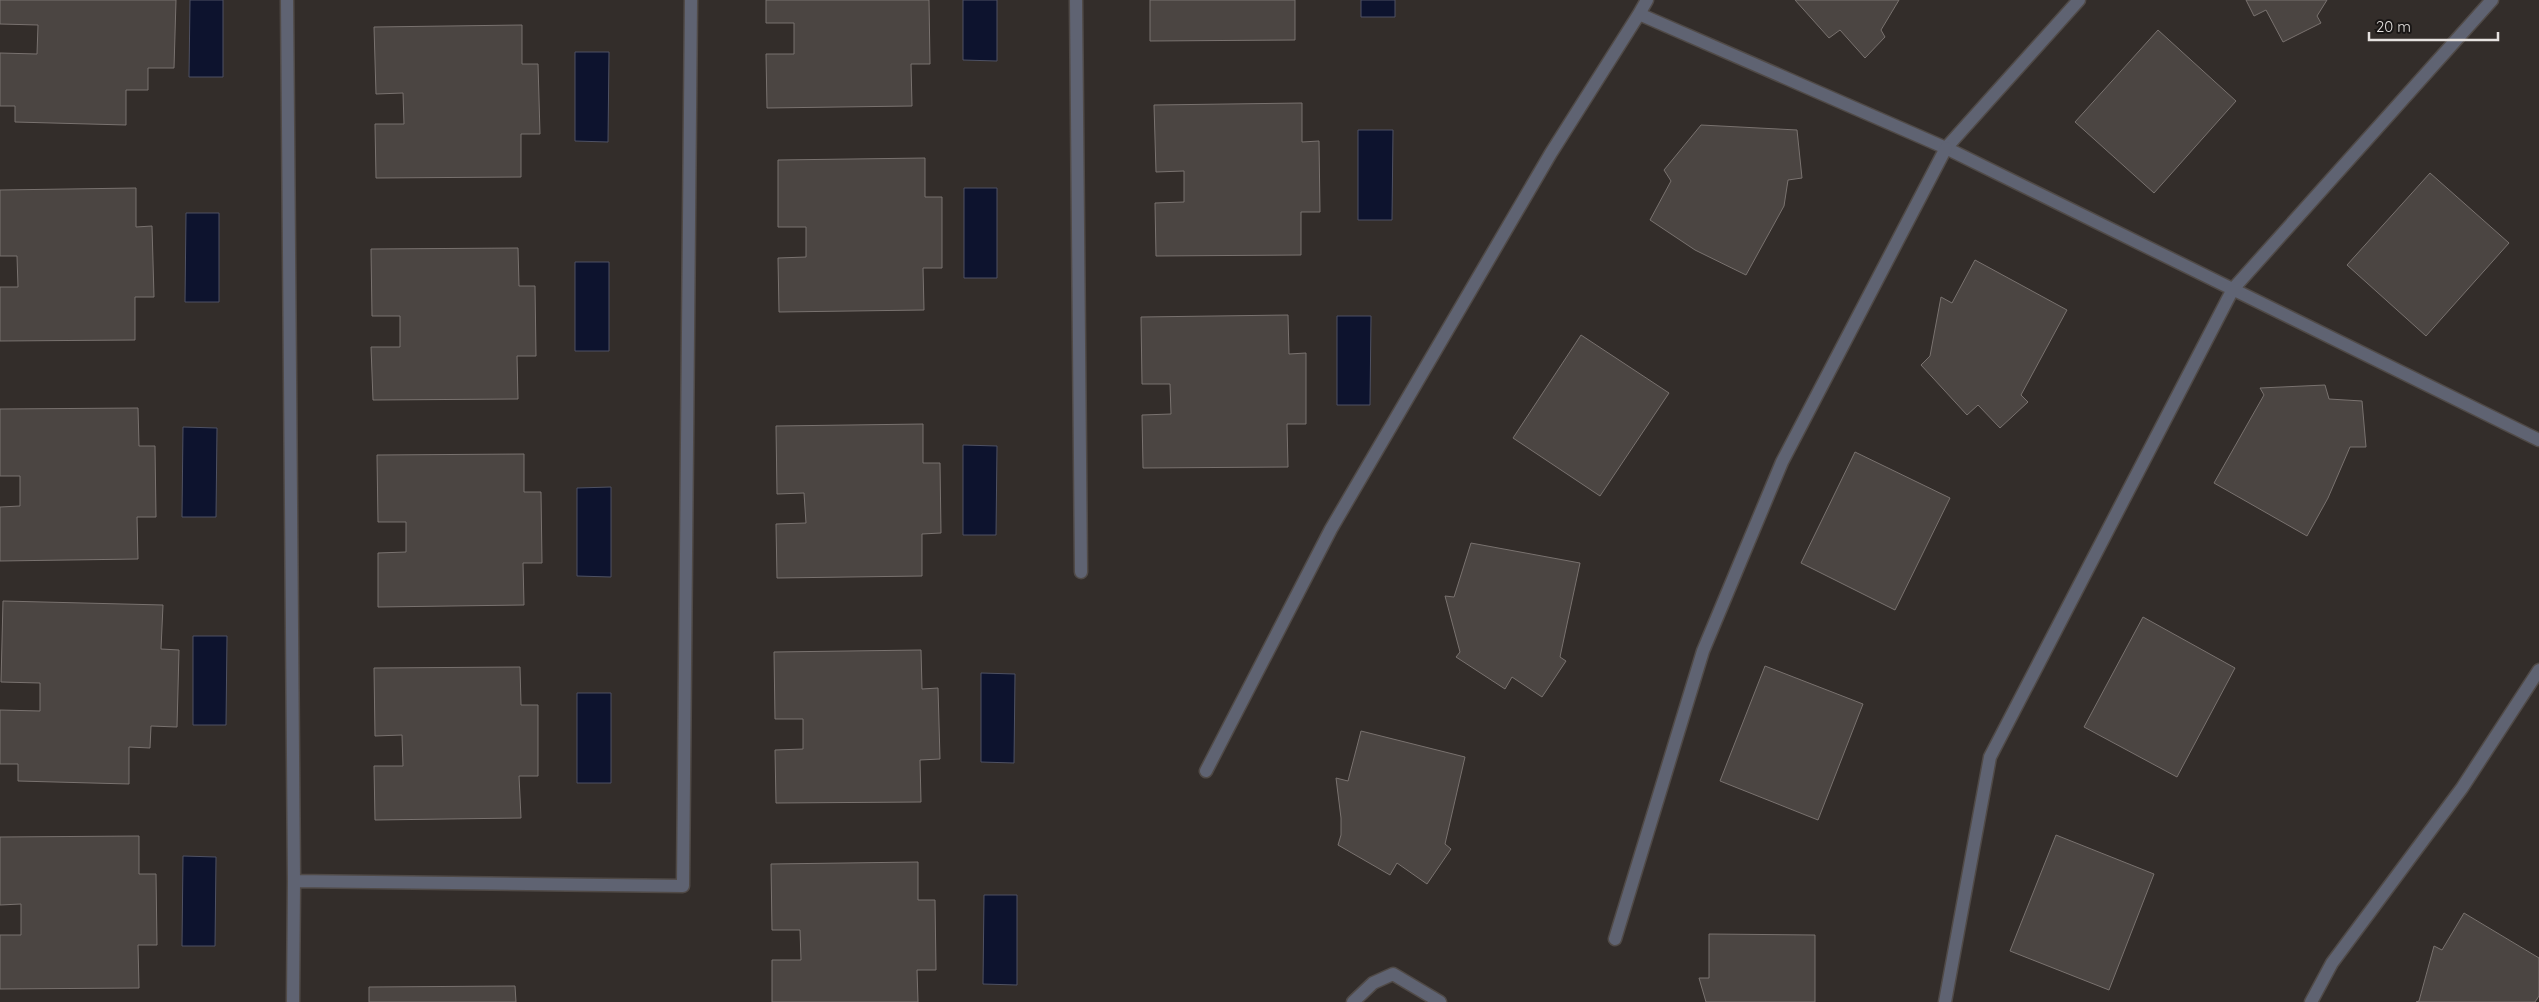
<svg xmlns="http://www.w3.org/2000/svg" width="2539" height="1002" font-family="Quicksand,sans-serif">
	<rect width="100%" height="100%" fill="#332d2a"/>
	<!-- water -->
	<path fill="#0d132e" stroke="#4e5163" d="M190,0h33v77h-34z
		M963,0h34v61l-34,-1z
		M1361,0h34v17h-34z
		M575,52h34l-1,90 -33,-1z
		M1358,130h35l-1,90h-34z
		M964,188h33v90h-33z
		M186,213h33v89h-34z
		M575,262h34v89h-34z
		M1337,316h34l-1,89h-33z
		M183,427l34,1 -1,89h-34z
		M963,445l34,1 -1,89h-33z
		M611,487v90l-34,-1v-88z
		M193,636h34l-1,89h-33z
		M981,673l34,1 -1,89 -33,-1z
		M577,693h34v90h-34z
		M183,856l33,1 -1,89h-33z
		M984,895h33v90l-34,-1z"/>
	<!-- building -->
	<path fill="#4b4542" stroke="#79726f" d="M0,0h176l-2,68h-26v22h-22v35l-111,-3v-16h-15v-53l37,1 1,-29 -38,-1z
		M766,0h163l1,64h-19l1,42 -145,2 -1,-54h28v-31h-28z
		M1150,0h145v40l-145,1z
		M1795,0h104l-18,30 4,7 -20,21 -25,-28 -11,8z
		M2246,0h81l-10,16 4,7 -38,19 -17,-32 -12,6z
		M522,25v39h16l2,70h-19v43l-145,1 -1,-54h29l-1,-31 -27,1 -2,-67z
		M2158,30l78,71 -82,92 -79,-71z
		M1302,103v39l17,-1 1,71h-19v43l-145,1 -1,-53 29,-1v-31l-28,1 -2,-67z
		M1701,125l96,5 5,48 -14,2 -4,26 -38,69 -51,-25 -45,-30 21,-39 -7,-11z
		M925,158v39h17v71h-19l1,42 -145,2 -1,-54 28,-1v-30h-28v-67z
		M2430,173l79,70 -83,93 -79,-71z
		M136,188v39l16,-1 2,71h-19v43l-135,1v-54h18l-1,-31h-17v-66z
		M518,248l1,38h16l1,70h-19l1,43 -145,1 -2,-53h29v-31h-28l-1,-67z
		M1975,260l92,50 -46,85 7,7 -28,26 -22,-23 -11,10 -46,-50 9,-9 11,-59 11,6z
		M1288,315l1,39 17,-1v71h-19l1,43 -145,1 -1,-53 29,-1 -1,-30h-28l-1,-67z
		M1581,335l88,58 -69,103 -87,-58z
		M2325,385l4,14 33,2 4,46h-16l-22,51 -21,38 -93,-53 50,-88 -4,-7z
		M138,408l1,38h16l1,71h-19l1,42 -138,2v-54l20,-1v-30h-20v-67z
		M923,424v39h17l1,70 -19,1v42l-145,2 -1,-54 30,-1 -2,-30 -27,1 -1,-68z
		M1855,452l95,46 -55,112 -94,-47z
		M524,454v38h17l1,71h-19l1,42 -146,2v-54l28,-1v-30h-28l-1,-67z
		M1471,543l109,20 -20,94 6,4 -24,36 -30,-20 -7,12 -49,-32 4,-5 -15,-56 9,1z
		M3,601l160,4 -2,44 18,1 -2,77 -26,-1 -1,22 -21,-1v37l-111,-3v-17h-18v-54l40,1v-28l-39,-1z
		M2143,617l92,51 -58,109 -93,-50z
		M921,650l1,39 16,-1 2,71 -20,1 1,42 -145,1 -1,-53 28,-1v-30h-28l-1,-67z
		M1765,666l98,38 -45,116 -98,-39z
		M520,667l1,38h17v71h-19l2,42 -146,2 -1,-54h29l-1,-31 -27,1 -1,-68z
		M1361,731l104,26 -20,87 6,5 -24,35 -30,-21 -7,12 -52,-30 3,-10v-17l-5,-40 12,3z
		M2056,835l98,39 -45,116 -99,-39z
		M139,836v38h17l1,71h-19l1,43 -139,1v-54h21v-31l-21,1v-68z
		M918,862v38h17l1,70h-19l1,32h-146v-42h29l-1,-30h-28l-1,-66z
		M2464,913l75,45v38l-4,6h-119l3,-1 15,-55 8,4z
		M1709,934l106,1v67h-109l-7,-24h10z
		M515,986l1,16h-147v-15z"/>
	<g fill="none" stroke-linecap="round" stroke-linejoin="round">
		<!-- service casing -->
		<g stroke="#504a47" stroke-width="15">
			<path id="service" d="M1353,1002l20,-19 20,-9 47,28"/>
		</g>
		<!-- minor casing -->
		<g stroke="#504a47" stroke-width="15">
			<path id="minor" d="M287,0l7,881 389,5 8,-886
				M1076,0l5,572
				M1647,0l-8,14 307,134 133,-148
				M1946,148l593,292
				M1206,771l125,-242 220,-376 88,-139
				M293,1002l1,-121
				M1945,1002l45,-245 243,-468 259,-289
				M2311,1002l21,-39 130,-175 77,-118"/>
		</g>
		<!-- tertiary casing -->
		<g stroke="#504a47" stroke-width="15">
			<path id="tertiary" d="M1615,939l88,-288 79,-189 164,-314"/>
		</g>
		<!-- service -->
		<use href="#service" stroke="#5f6372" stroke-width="12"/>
		<!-- minor -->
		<use href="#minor" stroke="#5f6372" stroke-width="12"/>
		<!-- tertiary -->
		<use href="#tertiary" stroke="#5f6372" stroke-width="12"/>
	</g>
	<!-- scale -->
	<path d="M2369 32v8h129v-8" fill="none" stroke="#e6e2e0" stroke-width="2.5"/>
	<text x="2376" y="32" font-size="15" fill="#e6e2e0" stroke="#191615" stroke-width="4" paint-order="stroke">20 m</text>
</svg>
